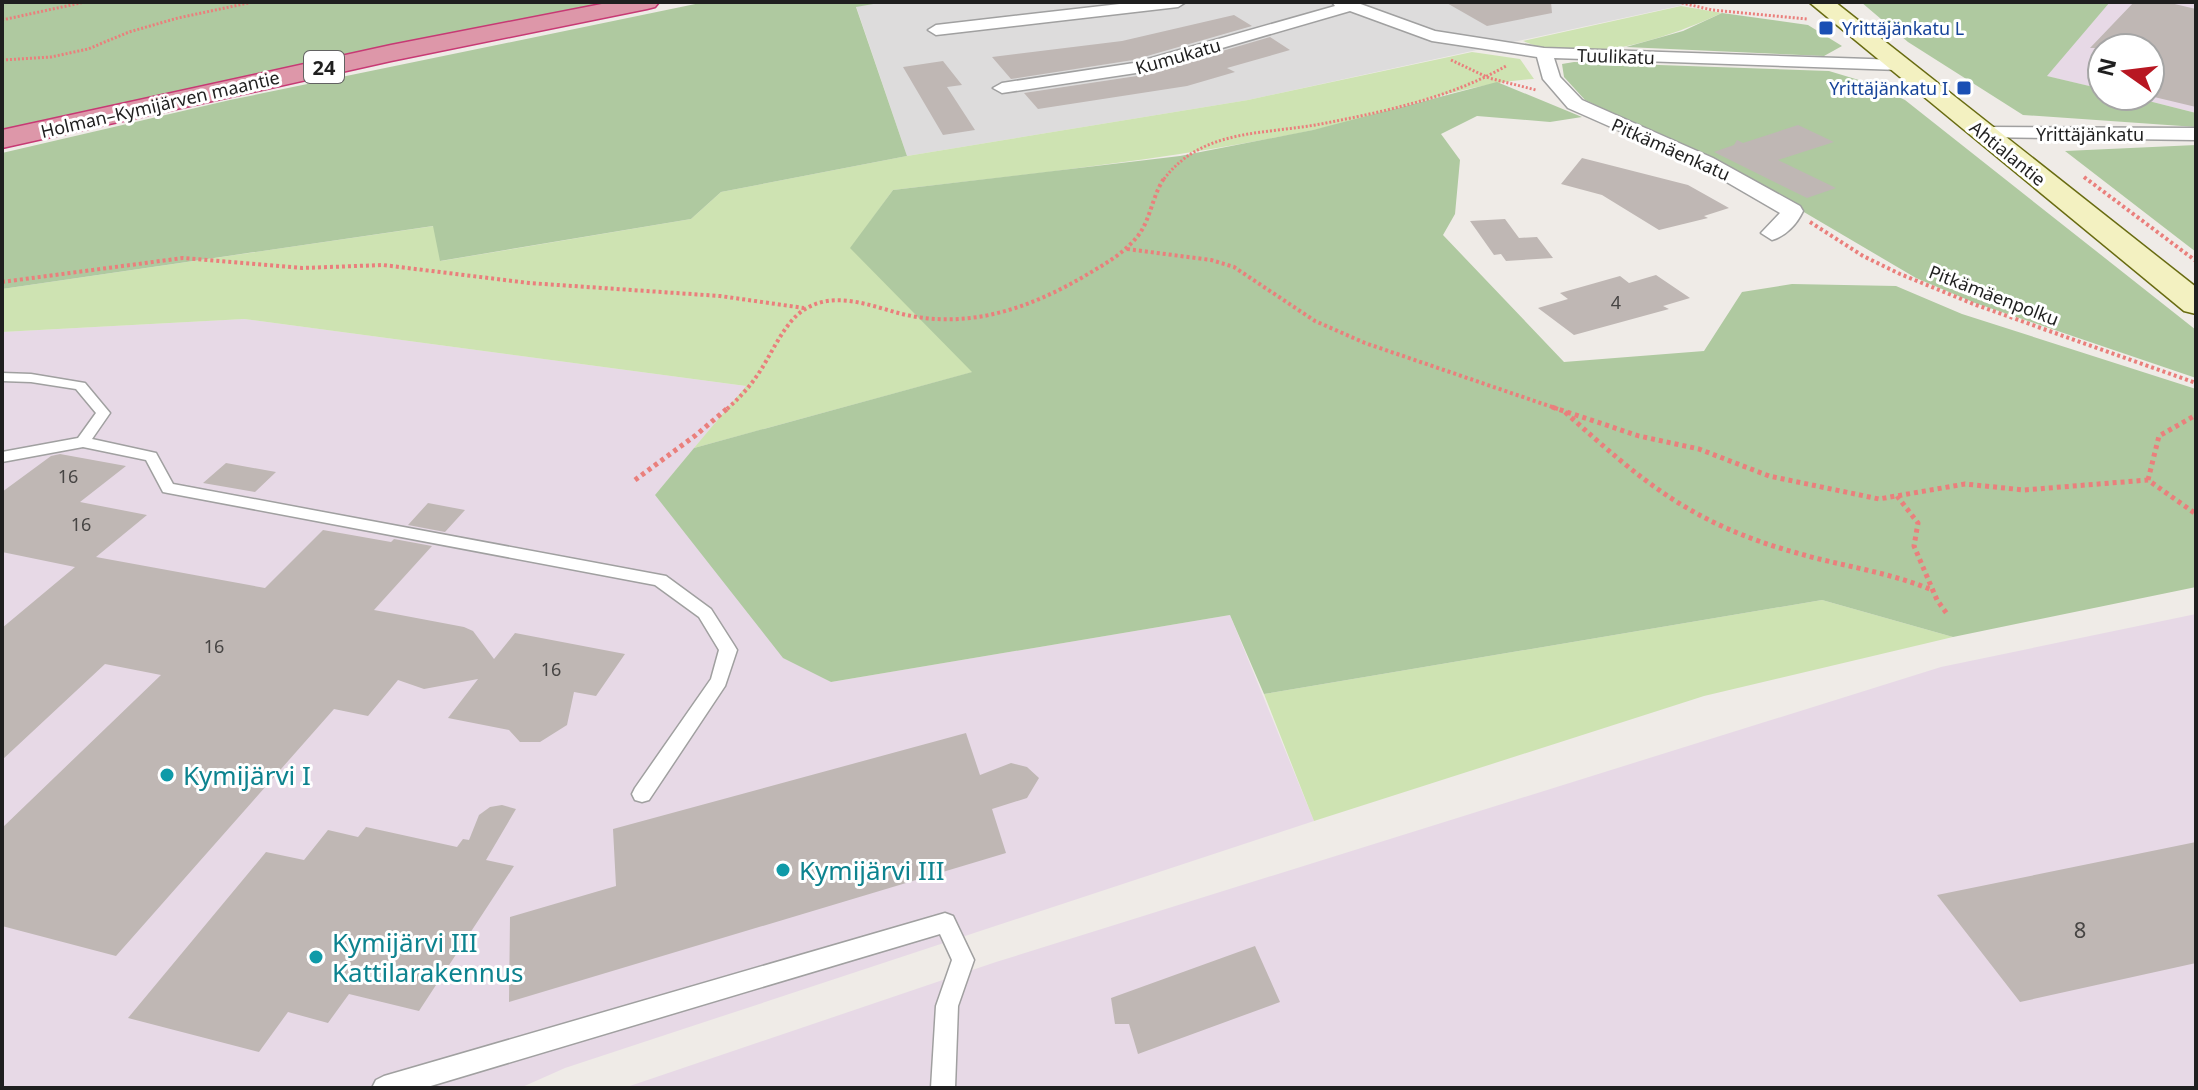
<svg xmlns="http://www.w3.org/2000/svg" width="2198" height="1090" font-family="'Noto Sans',sans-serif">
	<rect width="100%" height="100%" fill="#efebe7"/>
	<!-- residential -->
	<path fill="#dddcdc" d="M885,2h812l-449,98 -341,56 -51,-150z"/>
	<!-- industrial -->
	<path fill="#e7d9e6" d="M2110,2h86v111l-67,-17h21v-48h-48v41l-56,-13z
		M244,319l502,67 -91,109 176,187 399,-67 84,206 -749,247 -45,20h-518v-756z
		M2196,614v474h-1572l372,-126 945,-295z"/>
	<!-- grass -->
	<path fill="#cee3b2" d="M1681,6l41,7c-59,27 -136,53 -199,28z
		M1472,52l48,7 14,20c-77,5 -149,37 -225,52 -137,28 -276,43 -416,59l-42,58 122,124 -279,76 52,-62 -502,-67 -242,13v-43l432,-63 7,35 250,-42 30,-27 186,-36 341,-56z
		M1822,600l131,37 -249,59 -390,125 -50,-127z"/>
	<!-- forest -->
	<path fill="#afc9a0" d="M2,2h609l-181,35 -428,94z
		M705,2h180l-29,5 51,149 -186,36 -30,27 -251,42 -7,-35 -431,63v-136l228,-53z
		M1861,2h249l-63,74 55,13v7h27l67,17v14l-173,-12 -115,-73z
		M1722,13l86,12 34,21 -18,10 -198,-9 57,-16z
		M1574,62l255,9 43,13 33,16 291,230v48l-221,-75 -59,-25 -187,-110 -144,-68 -21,-23 -2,-13z
		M1497,82l85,35 -32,5 -73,-6 -36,18 19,26 -5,54 -12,21 121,127 140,-11 38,-59 50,-8 104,2 66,28 234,75v198l-243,50 -131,-37 -558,94 -34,-79 -399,67 -48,-24 -128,-163 39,-47 278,-76 -122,-124 43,-58 287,-34 133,-26z
		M2196,145v107l-131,-101z"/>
	<!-- building -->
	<path fill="#bfb7b4" d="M1445,2h106l1,11 -65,13z
		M2134,2h32l30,7v98l-46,-11v-48h-60z
		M1234,15l18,11 -119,34 -122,19 -19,-22 130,-16z
		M1270,37l20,13 -63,18 8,4 -48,14 -149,23 -14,-16 113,-17z
		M943,61l19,24 -15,2 28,43 -32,5 -40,-68z
		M1798,125l36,17 -56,18 58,28 -29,10 -93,-46 20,-7 3,-5 6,3z
		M1582,158l106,27 41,23 -25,8 4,2 -49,12 -57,-35 -41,-11z
		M1505,219l14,19 18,-1 16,21 -47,3 -5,-7 -7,1 -24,-34z
		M1656,275l34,23 -27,8 6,3 -95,26 -36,-27 30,-9 -8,-6 60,-17 9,7z
		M60,454l66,12 -46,36 67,13 -51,42 169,31 58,-58 68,12 3,-3 38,7 -58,64 90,17 9,4 21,28 21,-26 110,21 -29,42 -22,-4 -7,33 -27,17h-20l-11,-12 -61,-12 30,-39 -54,10 -26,-9 -30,36 -34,-7 -218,247 -114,-30v-98l159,-153 -56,-11 -103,96v-132l73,-61 -73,-15v-60l49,-36z
		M226,463l50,9 -21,20 -52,-9z
		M428,503l37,7 -20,22 -37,-7z
		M966,733l14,42 31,-12 16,4 12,11 -12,20 -35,11 14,44 -497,149 1,-85 106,-31 -3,-57z
		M502,805l14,4 -30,51 28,6 -95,145 -70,-17 -21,29 -40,-11 -29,40 -131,-34 138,-166 38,8 24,-30 30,7 8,-10 91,20 6,-8 6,1 10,-25 11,-8z
		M2196,842v121l-176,39 -83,-107z
		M1255,946l25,56 -142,52 -9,-30h-14l-4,-26z"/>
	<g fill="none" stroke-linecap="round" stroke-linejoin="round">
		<!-- lane casing -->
		<g stroke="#a0a0a0" stroke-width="3">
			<path id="lane" d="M2,373l29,1 54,9 25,30 -18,26 64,14 17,31 493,92 45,33 23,36 3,5 -12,36 -76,114 -7,2 -7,-2 -3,-6 3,-6 76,-109 8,-29 -20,-33 -44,-32 -487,-92 -5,-1 -17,-32 -63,-13 -81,15v-10l76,-14 18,-25 -20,-24 -45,-7 -29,-1z
				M945,913l8,3 21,44 -16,46 -3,82h-24l5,-82 16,-46 -12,-26 -516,154h-52l4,-8 8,-4z"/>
		</g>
		<!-- street casing -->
		<g stroke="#a0a0a0" stroke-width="3">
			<path id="street" d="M1137,2h49l-8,5 -242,28 -8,-5 8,-5z
				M1332,2h23l80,29 109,17 355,12 9,5 -9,5 -345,-12 6,19 22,23 131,58 87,48 3,5c-6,13 -17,25 -31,29l-11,-7 19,-20 -81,-47 -131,-58 -25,-29 -6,-22 -105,-16 -82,-30 -214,62 -134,20 -9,-5 9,-5 132,-20 201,-57z
				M1983,127l213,1v12l-220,-3 -3,-4z"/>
		</g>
		<!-- secondary casing -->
		<g stroke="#686b11" stroke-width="3">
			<path id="secondary" d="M1809,2h26l361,285v27l-12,-3z"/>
		</g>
		<!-- highway casing -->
		<g stroke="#c73974" stroke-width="3">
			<path id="highway" d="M612,2h47l-4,5 -8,2 -256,52 -389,87v-18l389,-85z"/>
		</g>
		<!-- path-far2 -->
		<path stroke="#ea7f7c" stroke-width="3" stroke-dasharray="2 2" stroke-linecap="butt" d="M1678,2l34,8 95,9
			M2,20l83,-18
			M2,60l49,-3 37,-8 41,-17 49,-14 75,-16
			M1451,60l38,18 47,12
			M1164,179c39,-52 104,-44 162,-56 61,-12 126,-26 180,-57"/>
		<!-- path-far1 -->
		<path stroke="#ea7f7c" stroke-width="4" stroke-dasharray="3 3" stroke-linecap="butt" d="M2084,177l112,84
			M1810,222l53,34 37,18 76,31 220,78
			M1127,249l84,11 23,7 81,54 50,22 193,66
			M2,282l181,-24 119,10 81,-3 146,18 191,13 84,12
			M727,409c11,-10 21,-20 29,-32 15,-20 28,-57 51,-69 30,-17 64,-2 95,6 67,16 129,-6 186,-40 17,-10 36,-21 49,-37 14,-17 15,-42 28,-60"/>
		<!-- path -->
		<path stroke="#ea7f7c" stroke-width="5" stroke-dasharray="4 4" stroke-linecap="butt" d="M1552,407l87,29 60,13 70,27 110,23 86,-15 59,6 124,-10 48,34
			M1565,412c79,71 127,112 232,141 44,13 92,19 135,37
			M635,480l61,-45 33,-28
			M2148,480l11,-44 37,-21
			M1897,496l21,27 -4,23 23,54 10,14"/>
		<!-- lane -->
		<use href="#lane" fill="#fff" fill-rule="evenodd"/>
		<!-- street -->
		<use href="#street" fill="#fff" fill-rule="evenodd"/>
		<!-- secondary -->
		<use href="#secondary" fill="#f3f1c1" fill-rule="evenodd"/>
		<!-- highway -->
		<use href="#highway" fill="#dd97a9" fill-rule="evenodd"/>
	</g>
	<!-- markers -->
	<g fill="#1a4fb4" stroke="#fff" stroke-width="3">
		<rect x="1818" y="20" width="16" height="16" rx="4"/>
		<rect x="1956" y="80" width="16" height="16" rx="4"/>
	</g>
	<g fill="#0f9aa8" stroke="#fff" stroke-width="3">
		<circle cx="167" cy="775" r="8"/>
		<circle cx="783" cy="870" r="8"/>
		<circle cx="316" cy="957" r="8"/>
	</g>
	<g text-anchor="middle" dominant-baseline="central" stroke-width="6" stroke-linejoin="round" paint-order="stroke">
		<!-- far-transit labels -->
		<g font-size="18" fill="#164399" stroke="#fff" text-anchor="start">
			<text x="1842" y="28">Yrittäjänkatu L</text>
			<text x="1948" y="88" text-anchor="end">Yrittäjänkatu I</text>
		</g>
		<!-- far-street labels -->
		<g font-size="18" fill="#1f1f1f" stroke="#fff">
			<text transform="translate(1178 56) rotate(-16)">Kumukatu</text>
			<text transform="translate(1616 56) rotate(2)">Tuulikatu</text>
			<text transform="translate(160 104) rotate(-13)">Holman–Kymijärven maantie</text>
			<text x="2090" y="134">Yrittäjänkatu</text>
			<text transform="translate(1671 149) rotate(24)">Pitkämäenkatu</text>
			<text transform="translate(2008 153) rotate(39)">Ahtialantie</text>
			<text transform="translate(1994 295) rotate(21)">Pitkämäenpolku</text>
		</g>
		<!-- number labels -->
		<g font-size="18" fill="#474544">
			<text x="1616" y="302">4</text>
			<text x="68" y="476">16</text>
			<text x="81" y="524">16</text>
			<text x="214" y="646">16</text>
			<text x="551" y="669">16</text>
		</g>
		<!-- shield labels -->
		<rect fill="#fff" stroke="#626262" stroke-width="2" x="304" y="51" width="40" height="32" rx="6"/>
		<g font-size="20" font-weight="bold" fill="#1f1f1f">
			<text x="324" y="67">24</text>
		</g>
		<!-- near-number labels -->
		<g font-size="22" fill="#474544">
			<text x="2080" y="929">8</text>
		</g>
		<!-- near-culture labels -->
		<g font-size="26" fill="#0d838f" stroke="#fff" text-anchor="start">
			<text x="183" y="775">Kymijärvi I</text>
			<text x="799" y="870">Kymijärvi III</text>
			<text x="332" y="942">Kymijärvi III<tspan x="332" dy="30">Kattilarakennus</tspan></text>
		</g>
	</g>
	<!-- border -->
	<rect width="2198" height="1090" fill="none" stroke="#1f1f1f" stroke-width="8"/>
	<!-- north arrow -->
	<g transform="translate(2126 72) rotate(284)"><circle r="38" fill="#ffffff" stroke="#a5a5a5" stroke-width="2"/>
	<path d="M0-6L14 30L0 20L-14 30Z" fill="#b81722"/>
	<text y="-12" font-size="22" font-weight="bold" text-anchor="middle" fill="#1f1f1f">N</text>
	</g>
</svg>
